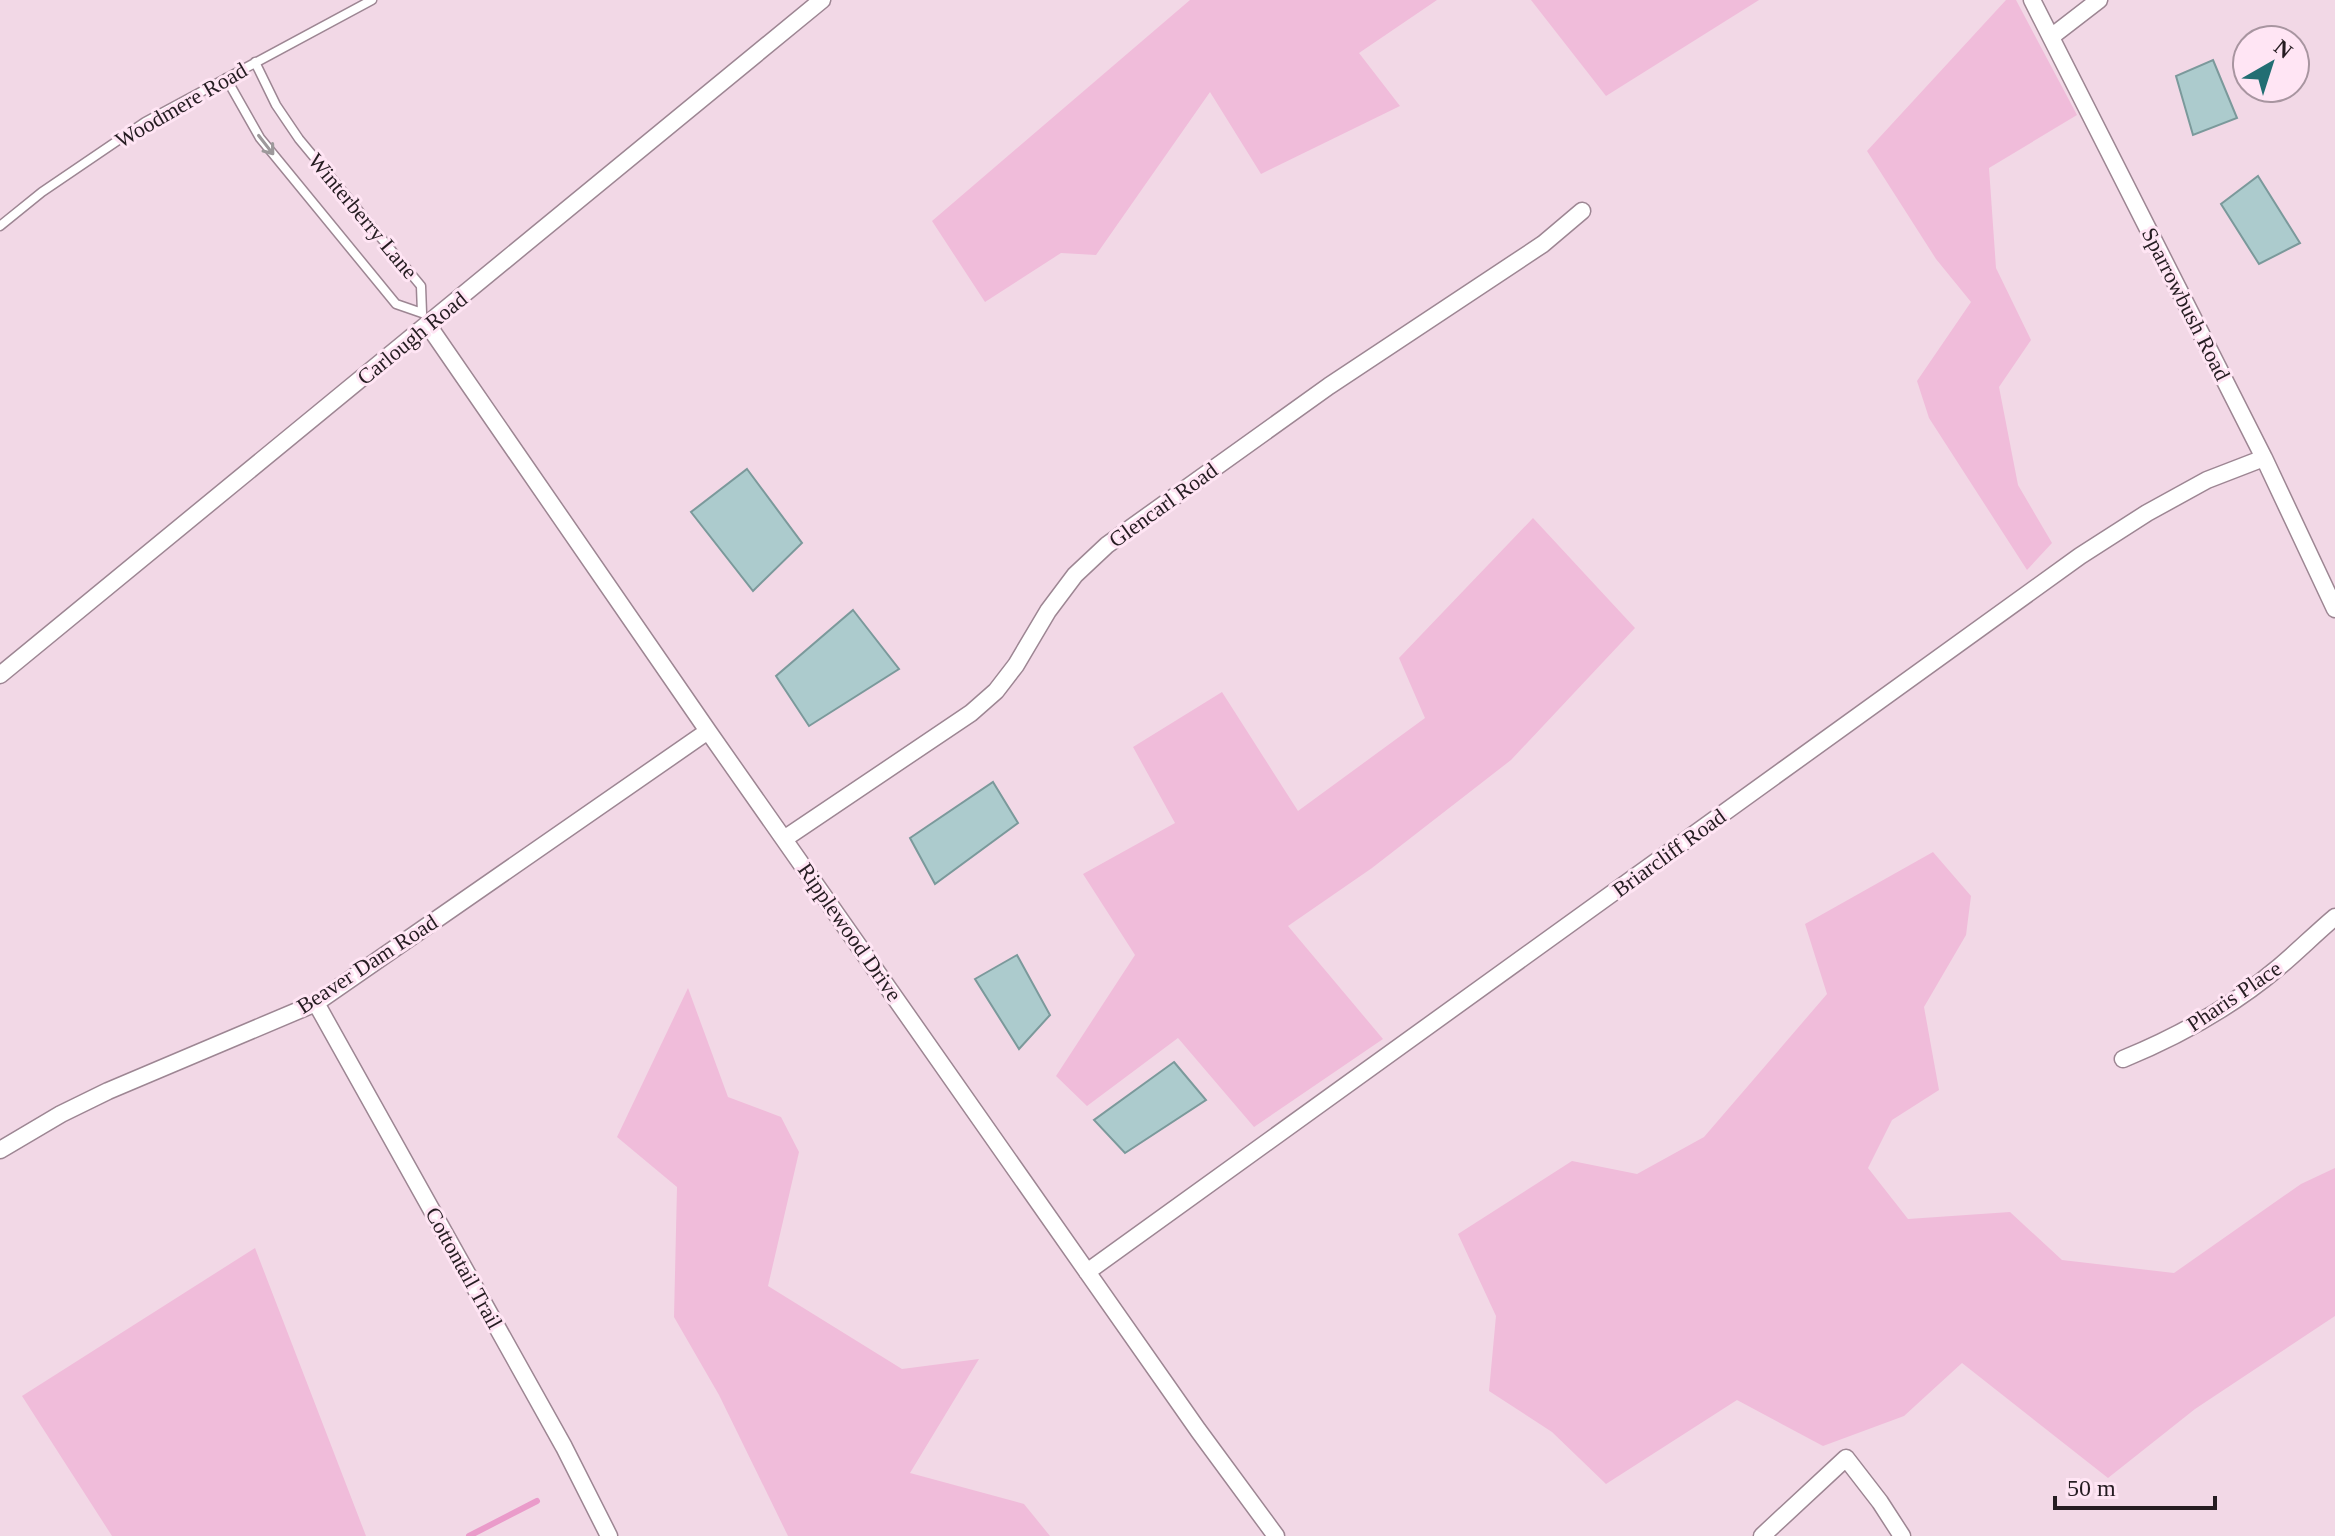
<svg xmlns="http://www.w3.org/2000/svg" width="2335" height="1536" font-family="Georgia,serif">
	<rect width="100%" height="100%" fill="#f2d8e6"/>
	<!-- green -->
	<path fill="#f0bcda" d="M1190,0h247l-78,53 41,53 -139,68 -51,-82 -114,163 -35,-2 -76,49 -53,-81z
		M1531,0h228l-153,96z
		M2006,0h10l61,115 -88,53 7,100 35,72 -32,47 19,98 34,58 -25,27 -98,-152 -12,-37 54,-79 -35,-43 -69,-108z
		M1533,518l102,110 -124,132 -139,108 -84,58 95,113 -129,88 -76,-89 -91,68 -31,-30 79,-121 -52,-81 92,-51 -42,-76 89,-55 76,119 127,-93 -26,-60z
		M1933,852l38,44 -5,39 -42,72 15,83 -47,30 -24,48 40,51 102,-7 52,48 112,13 127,-89 34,-16v148l-140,93 -87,69 -146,-115 -58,53 -81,30 -86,-46 -131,84 -54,-52 -63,-41 7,-75 -38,-82 114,-73 65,13 67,-37 123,-143 -22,-70z
		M688,988l40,109 53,20 18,35 -31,134 134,83 77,-10 -69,114 114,31 26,32h-262l-69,-141 -45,-78 3,-130 -60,-50z
		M255,1248l111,288h-254l-90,-140z"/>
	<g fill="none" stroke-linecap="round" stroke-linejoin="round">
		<!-- stream -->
		<path stroke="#ea9bca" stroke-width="6" d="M469,1536l68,-35"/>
	</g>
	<!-- building -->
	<path fill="#accbcd" stroke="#7b999b" stroke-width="2" d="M2213,60l24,58 -44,17 -17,-59z
		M2258,176l42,67 -41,21 -38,-60z
		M747,469l55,74 -49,48 -62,-79z
		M853,610l46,59 -90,57 -33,-50z
		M993,782l25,41 -83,61 -25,-46z
		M1017,955l33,60 -31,34 -44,-70z
		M1174,1062l32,38 -81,53 -31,-33z"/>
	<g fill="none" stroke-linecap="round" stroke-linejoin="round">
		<!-- service casing -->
		<g stroke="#9d8693" stroke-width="11">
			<path id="service" d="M226,78l34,60 136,166 26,9 -1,-27 -122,-147 -23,-34 -21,-43
				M0,226l42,-34 103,-70 227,-122"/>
		</g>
		<!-- minor casing -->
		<g stroke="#9d8693" stroke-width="19">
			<path id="minor" d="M2032,0l232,458 71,151
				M2051,37l48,-37
				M428,325l280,406 490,699 78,106
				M0,675l822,-675
				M784,839l187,-126 25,-22 20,-26 32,-54 27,-36 32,-30 222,-159 214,-142 39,-33
				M316,1003l248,444 45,89
				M2123,1059c56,-23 110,-53 156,-92 19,-16 37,-34 56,-50
				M0,1150l61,-36 47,-23 208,-88 392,-272
				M1087,1272l993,-716 67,-43 60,-33 57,-22
				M1762,1536l84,-78 34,44 22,34"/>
		</g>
		<!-- service -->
		<use href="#service" stroke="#fff" stroke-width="8"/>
		<!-- minor -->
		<use href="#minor" stroke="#fff" stroke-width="16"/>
	</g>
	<!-- one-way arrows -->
	<defs><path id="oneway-shaft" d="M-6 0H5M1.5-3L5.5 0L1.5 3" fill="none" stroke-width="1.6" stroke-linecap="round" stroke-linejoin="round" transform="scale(2)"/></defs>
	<use stroke="#9d999b" href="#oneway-shaft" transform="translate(266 145) rotate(52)"/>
	<g text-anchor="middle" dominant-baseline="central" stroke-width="6" stroke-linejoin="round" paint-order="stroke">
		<!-- street labels -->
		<g font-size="22" fill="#251c21" stroke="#ffe5f4">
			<text transform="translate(181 105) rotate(-30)">Woodmere Road</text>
			<text transform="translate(363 216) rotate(50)">Winterberry Lane</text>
			<text transform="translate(2186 304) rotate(63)">Sparrowbush Road</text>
			<text transform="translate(412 338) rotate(-39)">Carlough Road</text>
			<text transform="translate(1163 505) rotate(-36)">Glencarl Road</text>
			<text transform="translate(1669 853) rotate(-36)">Briarcliff Road</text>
			<text transform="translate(850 932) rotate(55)">Ripplewood Drive</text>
			<text transform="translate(367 964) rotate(-33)">Beaver Dam Road</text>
			<text transform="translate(2234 996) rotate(-34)">Pharis Place</text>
			<text transform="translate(464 1268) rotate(61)">Cottontail Trail</text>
		</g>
	</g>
	<!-- north arrow -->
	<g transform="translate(2271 64) rotate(39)"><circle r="38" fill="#ffe5f4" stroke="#a895a0" stroke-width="2"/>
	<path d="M0-6L14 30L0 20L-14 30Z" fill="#226e73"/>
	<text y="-12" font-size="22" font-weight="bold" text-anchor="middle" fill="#251c21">N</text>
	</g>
	<!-- scale -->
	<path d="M2055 1496v12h160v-12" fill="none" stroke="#251c21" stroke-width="4"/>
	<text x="2067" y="1496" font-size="24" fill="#251c21" stroke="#ffe5f4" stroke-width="6" paint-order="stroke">50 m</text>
</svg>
